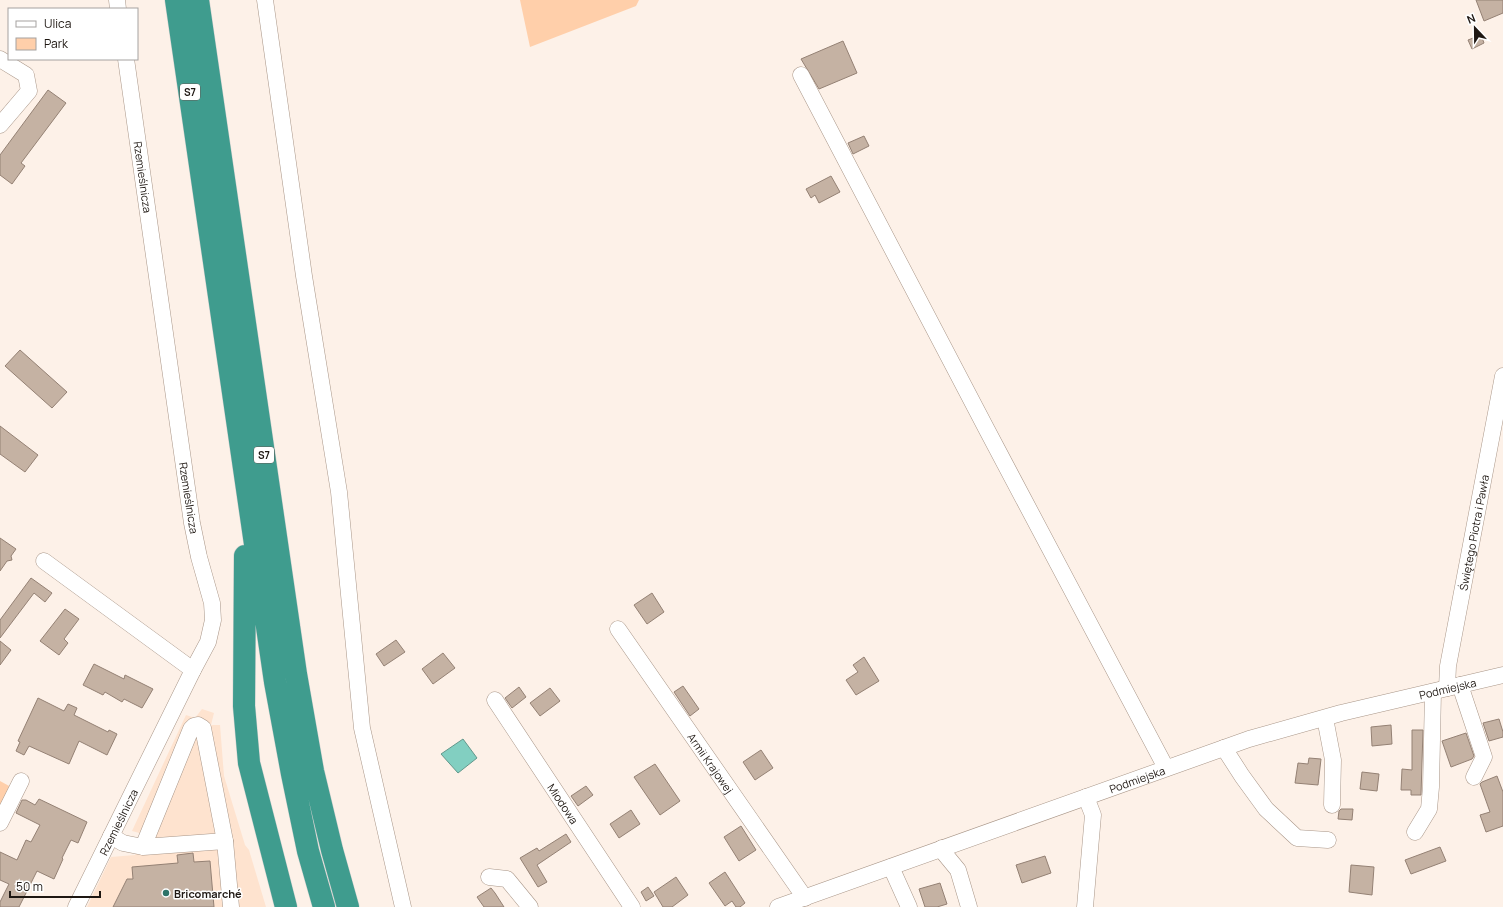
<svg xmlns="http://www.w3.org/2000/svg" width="1503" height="907" font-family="Manrope,sans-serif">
	<rect width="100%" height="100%" fill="#fdf1e8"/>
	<!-- built -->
	<path fill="#fee3cf" d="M202,709l12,4 -3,12h9l4,51 21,69 4,5 17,57h-179l24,-50 24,-2 8,-21 -11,-3 54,-116 9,3z"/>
	<!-- green -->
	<path fill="#ffcfaa" d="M520,0h119l-3,6 -106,41z
		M0,781l11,6 -11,23z"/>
	<!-- water -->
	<path fill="#82cfc1" stroke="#64988c" d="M463,739l14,19 -19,15 -17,-19z"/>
	<!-- building -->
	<path fill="#c5b2a3" stroke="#948174" d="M1476,0h27v13l-19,8z
		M1481,35l3,8 -12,6 -4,-9z
		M843,41l14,32 -38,16 -18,-30z
		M48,90l18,13 -45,60 4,3 -13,18 -12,-9v-20z
		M864,136l5,10 -16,8 -5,-11z
		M831,176l9,16 -21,11 -4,-8 -4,3 -5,-9z
		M20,350l47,42 -15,16 -47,-42z
		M0,426l38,29 -13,17 -25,-18z
		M0,538l16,11 -5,7 1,4 -5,1 -7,10z
		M31,578l21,15 -7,9 -11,-9 -34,45v-18z
		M652,593l12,19 -17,12 -13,-19z
		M65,609l14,10 -15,20 4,4 -9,12 -19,-14z
		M396,640l9,12 -21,14 -8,-12z
		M0,641l11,9 -11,15z
		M443,653l12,15 -22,16 -11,-15z
		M864,657l15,24 -23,14 -10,-15 12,-8 -5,-7z
		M94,664l30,15 1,-4 28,14 -11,19 -18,-9 -2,3 -17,-10 -2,3 -20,-10z
		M683,686l16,23 -9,7 -16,-24z
		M519,687l7,10 -14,11 -7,-10z
		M550,688l10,13 -20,15 -10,-13z
		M38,698l26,13 4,-7 9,4 -3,7 34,17 1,-2 8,4 -10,21 -28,-14 -10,23 -40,-18 -5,9 -8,-4 4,-9 -2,-1z
		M1499,719l4,13v5l-14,4 -6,-18z
		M1391,725l1,19 -20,2 -1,-19z
		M1412,730h11l-2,65h-10v-5h-10l1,-21 10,1z
		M1466,733l8,23 -2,3 -21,8 -9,-26z
		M761,750l12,18 -18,12 -12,-18z
		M1309,758l12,1 -3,26 -23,-2 3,-20 10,1z
		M655,764l25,37 -20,14 -26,-38z
		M1362,772l17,2 -2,17 -17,-2z
		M1497,776l6,16v34l-17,6 -6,-17 10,-3 -10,-28 2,-2z
		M586,786l7,9 -15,11 -7,-10z
		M39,799l48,23 -9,21 -7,-3 -9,18 1,1 -9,20 -17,-8 -18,36h-19v-5l9,-18 -9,-4v-28l17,8 9,-20 5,2 9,-17 -24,-12 6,-13h4l9,5z
		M1341,809h12l-1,11 -14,-1 1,-8z
		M631,810l9,14 -21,14 -9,-14z
		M741,826l15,24 -17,11 -15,-24z
		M566,834l5,8 -34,23 10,17 -9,5 -18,-29 17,-10 2,3z
		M1440,847l6,14 -35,13 -6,-14z
		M193,853l1,9 16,-1 4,46h-101l14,-28h6l-1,-12 46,-4 -1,-8z
		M1045,856l6,17 -29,10 -6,-18z
		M1351,865l23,2 -2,28 -23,-3z
		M725,872l20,31 -5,4h-4l-4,-6 -7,5 -16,-23z
		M676,877l12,18 -16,12h-9l-9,-15z
		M940,883l7,21 -10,3h-12l-6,-18z
		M648,887l6,9 -8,5 -5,-9z
		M491,888l4,5 9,14h-20l-7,-10z"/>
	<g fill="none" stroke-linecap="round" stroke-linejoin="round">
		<!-- minor casing -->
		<g stroke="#a99688" stroke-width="17">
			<g id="minor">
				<path d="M117,0l1,9"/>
				<path d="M265,0l39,276 35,216 23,236 41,179"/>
				<path d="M0,59l26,16 3,16 -29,34"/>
				<path d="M801,75l186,355 179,338"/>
				<path d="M44,561l149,109"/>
				<path id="s1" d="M618,629l187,269"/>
				<path d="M1460,685l24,72 -10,20"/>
				<path id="s2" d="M1447,688l1,-22 55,-290"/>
				<path id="s3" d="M495,700l137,207"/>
				<path d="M1325,718l8,42 -1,45"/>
				<path d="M1224,748l18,28 24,33 31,29 31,2"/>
				<path d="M0,823l21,-42"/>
				<path d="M1415,832l14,-23 2,-22 2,-95"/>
				<path d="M111,836l12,7 20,4 82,-6 -22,-113 -5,-3 -4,1 -3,3 -48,118"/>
				<path d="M225,841l6,66"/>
				<path d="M942,848l2,5 14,17 11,37"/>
				<path d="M891,867l18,40"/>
				<path d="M489,877l18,2 23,28"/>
				<path id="s4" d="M76,907l117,-237 15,-28 5,-22 -1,-17 -13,-46 -7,-34 -66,-464"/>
				<path id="s5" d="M778,907l471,-168 92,-26 162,-38"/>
				<path d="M1085,907l8,-92 -7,-18"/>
			</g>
		</g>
		<!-- highway casing -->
		<g stroke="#d2d1d0" stroke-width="23">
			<path id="highway" d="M176,0l99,682 17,92 16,77 16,56
				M198,0l98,674 17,97 19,79 16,57
				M245,556l-1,150 5,57 37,144"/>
		</g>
		<!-- minor -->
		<use href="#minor" stroke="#fff" stroke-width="16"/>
		<!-- highway -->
		<use href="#highway" stroke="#3f9c8e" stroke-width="22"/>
	</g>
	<!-- markers -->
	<circle fill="#2d7368" stroke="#fff" stroke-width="1.5" cx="166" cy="893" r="4"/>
	<g text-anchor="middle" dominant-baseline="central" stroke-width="3" stroke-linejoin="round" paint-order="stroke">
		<!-- shield labels -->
		<g fill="#fff" stroke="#625d59" stroke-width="1">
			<rect x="180" y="84" width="20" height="16" rx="3"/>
			<rect x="254" y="447" width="20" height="16" rx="3"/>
		</g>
		<g font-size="10" font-weight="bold" fill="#1e1712">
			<text x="190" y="92">S7</text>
			<text x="264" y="455">S7</text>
		</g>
		<!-- street labels -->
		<g font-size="11" fill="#1e1712" stroke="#fff">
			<text transform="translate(143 177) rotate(82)">Rzemieślnicza</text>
			<text transform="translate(189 498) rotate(81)">Rzemieślnicza</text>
			<text stroke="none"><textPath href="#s2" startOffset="158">Świętego Piotra i Pawła</textPath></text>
			<text stroke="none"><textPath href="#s5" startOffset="705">Podmiejska</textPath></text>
			<text stroke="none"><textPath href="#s1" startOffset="163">Armii Krajowej</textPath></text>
			<text stroke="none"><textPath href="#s5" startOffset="381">Podmiejska</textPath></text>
			<text stroke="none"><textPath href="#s3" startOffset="124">Miodowa</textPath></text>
			<text stroke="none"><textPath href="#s4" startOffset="95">Rzemieślnicza</textPath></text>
		</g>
		<!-- poi labels -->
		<g font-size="11" font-weight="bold" fill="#1e1712" stroke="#fff" text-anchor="start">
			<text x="174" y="893">Bricomarché</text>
		</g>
	</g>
	<!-- legend -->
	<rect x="8" y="8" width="130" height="52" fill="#ffffff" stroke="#a5a2a0"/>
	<rect x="16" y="21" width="20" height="6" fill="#ffffff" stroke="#a5a2a0"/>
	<text x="44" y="28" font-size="12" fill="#1e1712">Ulica</text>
	<rect x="16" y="38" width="20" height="12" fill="#ffcfaa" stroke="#a5a2a0"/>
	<text x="44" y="48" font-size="12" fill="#1e1712">Park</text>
	<!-- north arrow -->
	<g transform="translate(1475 28) rotate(338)" stroke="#ffffff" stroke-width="3" paint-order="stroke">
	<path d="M0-3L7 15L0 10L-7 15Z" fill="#1e1712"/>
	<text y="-6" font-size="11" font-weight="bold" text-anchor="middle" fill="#1e1712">N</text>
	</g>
	<!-- scale -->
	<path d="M10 891v6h90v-6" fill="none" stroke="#1e1712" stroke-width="2"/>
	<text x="16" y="891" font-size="12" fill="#1e1712" stroke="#ffffff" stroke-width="3" paint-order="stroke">50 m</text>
</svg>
